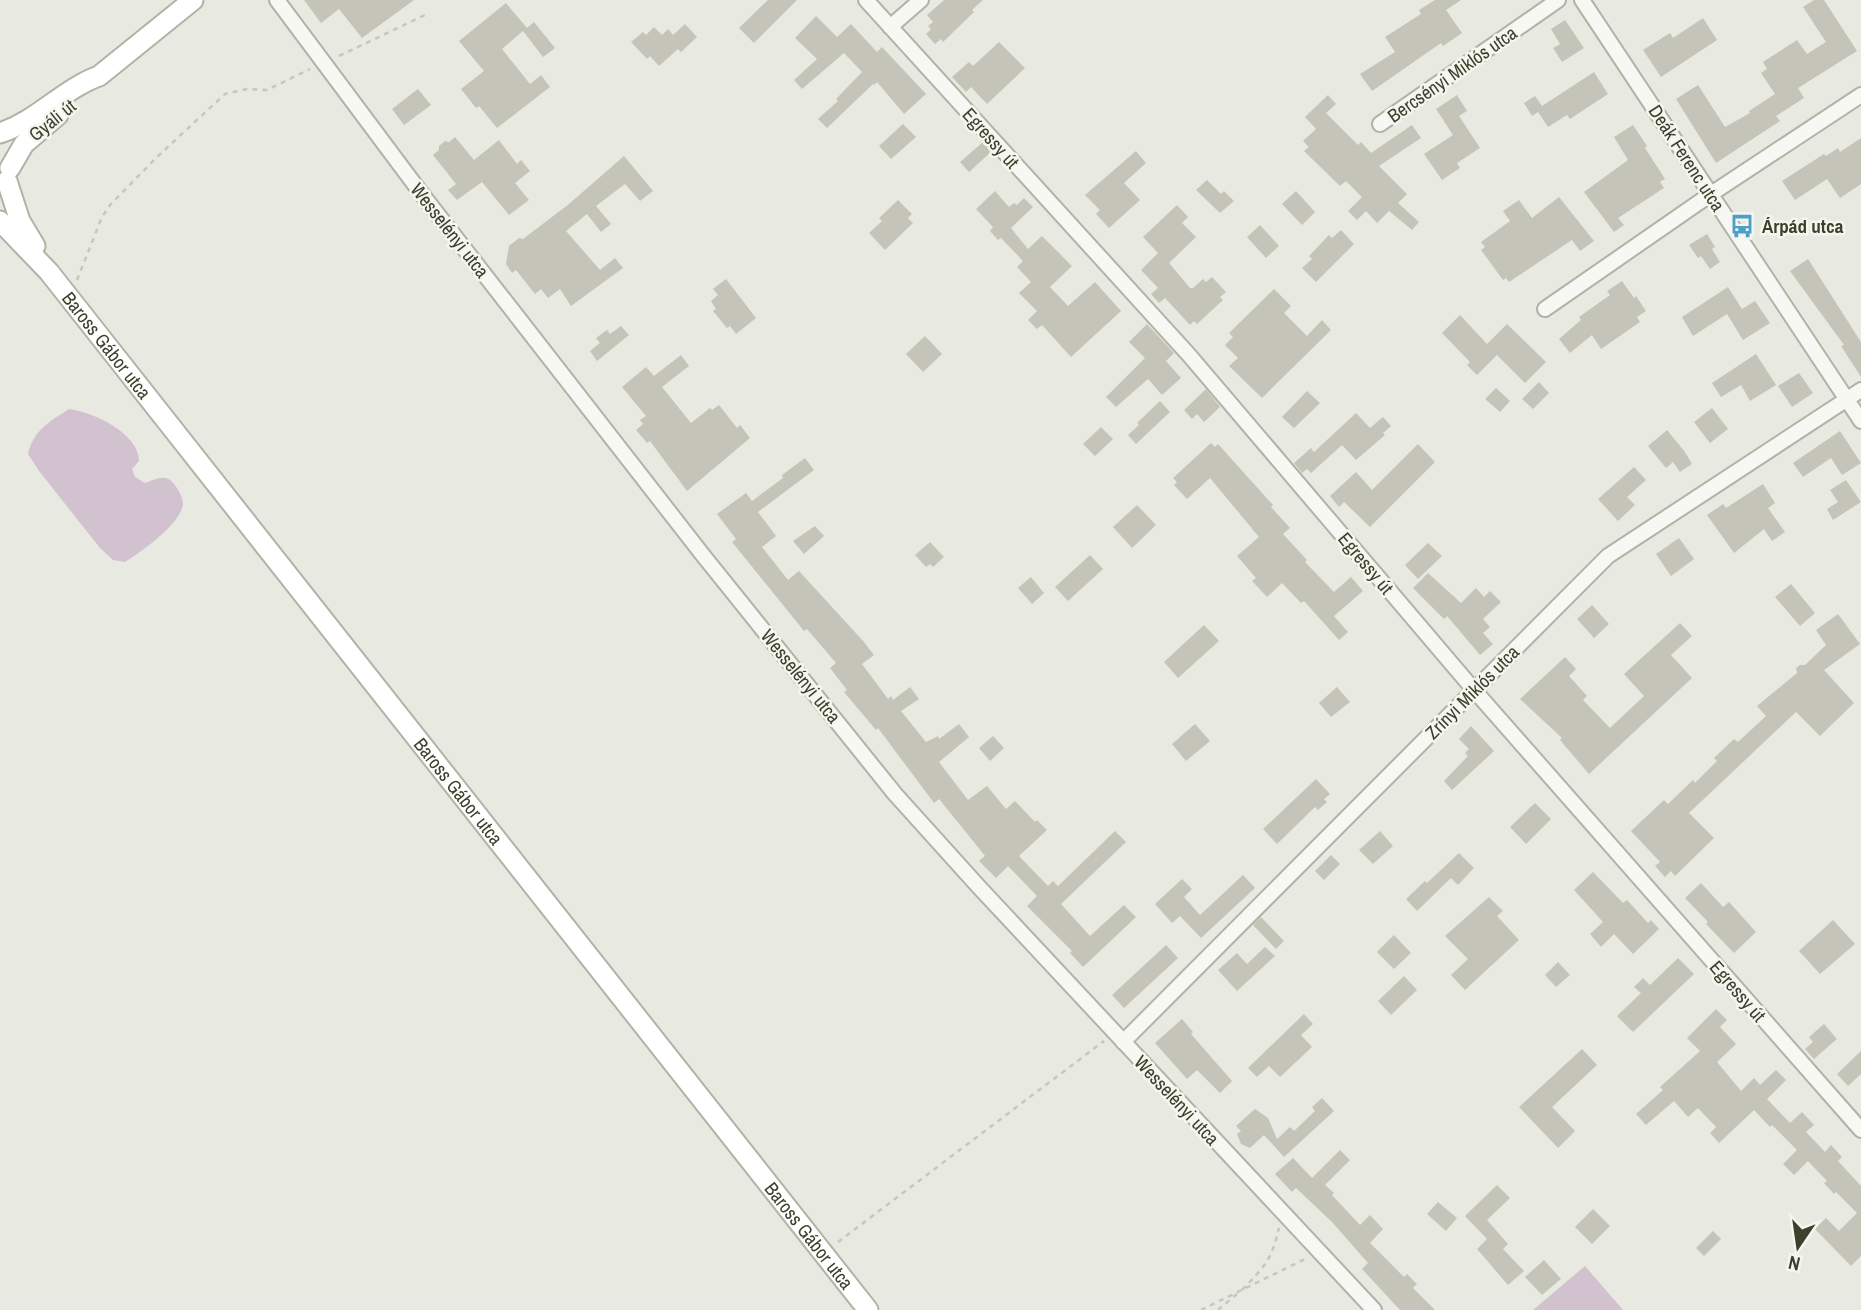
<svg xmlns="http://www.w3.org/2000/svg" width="1861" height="1310" font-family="'Archivo Narrow',sans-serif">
	<rect width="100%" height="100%" fill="#e8e9e0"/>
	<!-- green -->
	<path fill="#d2c2cf" d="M69,409c24,3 70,24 70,52l-7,8 3,8 10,6c11,-4 21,-10 29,1 4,5 9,13 9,20 -2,20 -42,48 -58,58l-12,-2 -13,-12 -61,-77 -11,-17c5,-23 22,-33 41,-45z
		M1585,1266l38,44h-90z"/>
	<!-- building -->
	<path fill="#c4c5b8" d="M304,0h110l-52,38 -23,-29 -18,14z
		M768,0h29l-43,43 -15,-15z
		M944,0h39l-11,10 2,2 -31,30 -2,-3 -6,5 -9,-10 5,-5 -3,-3 5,-4 -6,-7z
		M1435,0h26l-15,10 16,23 -19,13 -2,-3 -69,48 -12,-17 35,-22 -10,-15 36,-23 -2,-4z
		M1814,0h10l33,51 -59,37 6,10 -28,18 4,5 -64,42 -40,-64 22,-14 27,42 25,-14 -1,-2 26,-17 -14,-21 6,-4 -4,-7 34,-22 10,14 19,-12 -23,-35z
		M506,3l21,25 7,-6 21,26 -12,9 -20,-26 -21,18 28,35 11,-9 9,12 -53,41 -18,-22 -3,2 -15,-19 23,-18 -25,-30z
		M816,16l21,21 14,-13 26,28 5,-5 44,47 -22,20 -27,-32 -3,3 -1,-1 -46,44 -9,-9 20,-18 -2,-2 26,-27 -18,-19 -42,36 -8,-9 23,-21 -22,-21z
		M1703,18l14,22 -56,37 -18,-27 27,-17 3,5z
		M1565,20l19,28 -22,14 -9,-14 7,-4 -9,-15z
		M685,24l12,13 -16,15 -3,-3 -19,17 -9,-10 -3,3 -16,-17 12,-10 3,3 8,-8 8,8 6,-6 5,6z
		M999,42l26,26 -38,36 -16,-17 -5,5 -14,-15 17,-15 4,4z
		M1594,72l14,22 -38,25 -3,-4 -19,12 -10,-15 -6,4 -8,-13 11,-7 7,10z
		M418,89l13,16 -27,20 -12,-16z
		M1328,95l8,9 -10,9 32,32 3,-3 10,11 41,-28 9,13 -42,28 28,28 -9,9 21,19 -7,8 -23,-19 -12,12 -11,-12 -9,9 -9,-9 14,-14 -16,-16 -6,5 -36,-35 5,-4 -6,-6 13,-12 -11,-12z
		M1457,95l10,16 -8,5 21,32 -23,15 3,5 -18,12 -18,-26 29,-19 -17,-26z
		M903,124l13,13 -25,22 -12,-13z
		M1633,125l14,21 -2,2 20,31 -5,3 4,6 -46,30 6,7 -10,7 -30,-40 44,-32 -14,-23z
		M455,137l19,23 25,-20 18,24 4,-4 9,11 -15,12 14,17 -20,15 -27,-33 -25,18 -9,-10 8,-6 -23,-29 6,-5v-4l6,-5 4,1z
		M1861,138v46l-21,14 -13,-19 -32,21 -13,-19 42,-27 2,2 12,-8 2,4z
		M983,142l8,10 -22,20 -9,-10z
		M1136,151l10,12 -22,20 16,17 -31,28 -13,-14 4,-4 -15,-15z
		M624,156l29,35 -13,10 -15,-17 -29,22 15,18 -10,8 -14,-18 -21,17 34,39 15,-12 8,10 -52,38 -11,-17 -12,9 -7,-9 -6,5 -19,-24 -4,3 -6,-9 3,-18 10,-8 4,1 46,-35z
		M1207,180l14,14 3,-3 10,10 -14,12 -24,-23z
		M995,191l14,16 5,-4 3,2 7,-7 9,9 -22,21 17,21 14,-13 30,30 -22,21 18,19 27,-24 26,29 -50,46 -29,-32 -5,4 -9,-9 9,-9 -18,-18 12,-11 -14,-15 6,-6 -22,-23 -3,2 -8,-9 3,-4 -17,-18z
		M1296,191l19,21 -13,13 -20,-21z
		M1559,197l35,44 -14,10 -8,-11 -63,42 -3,-4 -3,2 -22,-30 4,-3 -4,-5 29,-21 -7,-10 16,-11 13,18z
		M898,200l14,14 -4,4 5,5 -28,27 -16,-17 13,-12 -3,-3z
		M1177,205l11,12 -6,6 14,14 -27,26 21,25h3l10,-9 3,3 6,-5 14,15 -6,5 3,3 -26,24 -3,-3 -4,4 -25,-27 -6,5 -8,-9 7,-6 -17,-18 17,-17 -15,-16z
		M1260,225l19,21 -13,12 -19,-21z
		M1341,230l13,14 -38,38 -14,-14 10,-9 -3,-3 20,-21 3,3z
		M1707,234l8,13 -3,2 8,13 -10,7 -9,-13 -3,2 -9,-13z
		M1808,259l53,83v35l-20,-31 3,-1 -54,-74z
		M726,279l30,39 -20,16 -6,-8 -3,2 -14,-17 3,-2 -5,-8 7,-6 -5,-6z
		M1622,281l12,17 2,-2 10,15 -9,6 3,5 -39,27 -9,-14 -22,18 -11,-14 22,-19 -2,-3 31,-22 -3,-4z
		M1728,287l14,22 13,-8 15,22 -27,17 -16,-26 -34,22 -11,-19z
		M1274,289l17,17 -7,7 23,23 15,-16 9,10 -69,68 -33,-32 9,-8 -13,-13 8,-8 -4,-4z
		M1460,315l27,29 20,-20 39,38 -21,21 -28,-28 -20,20 -10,-10 3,-3 -28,-29z
		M1147,324l27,29 -8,8 15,17 -19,17 -14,-16 -32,28 -10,-10 39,-39 -16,-16z
		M621,326l8,9 -32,26 -7,-10 10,-8 -4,-5 11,-8 3,4z
		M925,336l17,18 -19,18 -17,-18z
		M1756,354l20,31 -26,16 -9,-16 -20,12 -9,-14z
		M681,355l8,11 -27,21 29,36 19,-15 2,2 7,-5 18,23 3,-3 10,13 -63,53 -37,-50 -3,2 -11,-13 7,-6 -3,-4 6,-4 -24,-29 24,-20 8,9z
		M1799,373l14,20 -21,14 -14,-21z
		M1539,382l10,11 -16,16 -11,-10z
		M1496,388l14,13 -10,11 -15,-13z
		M1206,389l14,18 -16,15 -7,-8 -5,5 -8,-9z
		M1307,391l13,12 -26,25 -12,-11z
		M1160,401l10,11 -34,32 -8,-9 11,-10 -2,-2z
		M1712,408l16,21 -18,14 -16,-21z
		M1356,413l14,15 13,-11 8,9 -8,7 2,2 -29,25 -14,-15 -31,28 -4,-4 -5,4 -8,-10 17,-15 3,4z
		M1101,427l12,12 -18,17 -12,-12z
		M1667,430l18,22 7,12 -12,8 -7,-10 -7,6 -18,-22z
		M1840,431l21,32 -19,12 -11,-17 -28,19 -10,-14z
		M1211,443l4,4 3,-3 55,61 -2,2 19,21 -7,6 24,26 -2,2 29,30 17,-15 12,14 -29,25 14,16 -9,8 -35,-39 -3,2 -19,-20 -15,14 -15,-16 4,-3 -19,-22 22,-19 -49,-59 -23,21 -13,-14 3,-3 -4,-4z
		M1418,444l17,18 -65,65 -26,-25 -5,5 -9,-11 26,-24 16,18z
		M805,458l9,12 -56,42 18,24 -14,11 26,33 11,-9 65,71 10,13 -12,9 26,35 3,-3 2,4 17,-13 9,12 -18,12 25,31 12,-6 1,3 20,-15 10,13 -30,25 29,38 19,-14 19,23 9,-8 20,21 2,-2 10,10 -28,26 29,30 5,-5 5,5 57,-55 11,11 -65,62 29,32 34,-31 12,12 -53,50 -13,-14 2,-2 -45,-45 10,-10 -29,-30 -12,12 -17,-17 6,-5 -20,-25 -26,-32 -5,4 -56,-75 -2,2 -32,-38 3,-2 -17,-22 6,-5 -29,-34 -3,2 -72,-89 4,-3 -19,-25 29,-21 6,8 31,-23 -1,-3z
		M1634,467l12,13 -19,17 8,8 -17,16 -20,-22z
		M1846,480l15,22 -28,18 -6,-11 11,-7 -8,-12z
		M1763,484l12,19 -7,5 17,24 -13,9 -8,-12 -30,24 -27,-38 16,-11 3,4z
		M1137,505l19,20 -24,23 -19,-21z
		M815,526l9,10 -20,18 -11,-13z
		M1679,538l15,21 -23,17 -15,-22z
		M930,542l14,15 -11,10 -3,-3 -4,3 -11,-12z
		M1428,543l14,13 -24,23 -13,-14z
		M1090,555l13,14 -35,32 -13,-14z
		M1428,573l33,30 15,-15 8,9 6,-6 11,11 -18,17 7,8 -7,6 10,11 -13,11 -33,-39 -3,3 -31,-31z
		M1031,577l13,16 -12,11 -14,-16z
		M1791,584l24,29 -15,13 -25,-29z
		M1592,605l17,19 -15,14 -17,-19z
		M1838,614l22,30 -36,26 30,33 -34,33 -24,-24 -107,101 25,25 -39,38 -4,-5 -6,6 -10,-11 5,-4 -29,-31 33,-31 4,4 25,-24 2,3 22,-22 -3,-3 20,-19 4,3 28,-26 -9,-10 40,-33 -1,-5 4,-3h5l21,-20 -10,-15z
		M1680,623l12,13 -21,19 21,23 -103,96 -29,-34 2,-2 -42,-39 45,-42 11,12 -7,7 18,20 -4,4 27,28 34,-32 -20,-22z
		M1204,625l15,16 -41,37 -14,-16z
		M1337,687l13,15 -19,15 -12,-14z
		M1195,724l15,17 -24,20 -14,-17z
		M1471,726l23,25 -42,39 -8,-9 24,-25 -3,-3 4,-4 -10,-10z
		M993,736l11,12 -14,13 -11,-13z
		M1316,779l14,15 -6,5 3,3 -9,8 -3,-3 -38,37 -14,-15z
		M1535,803l16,16 -25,25 -16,-17z
		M1380,831l13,15 -20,18 -14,-14z
		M1459,853l15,15 -16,17 -7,-7 -34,33 -11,-12 19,-18 2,2z
		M1331,855l9,9 -16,16 -9,-9z
		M1593,872l30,31 4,-3 21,23 3,-3 8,9 -26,25 -19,-20 -13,13 -11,-13 13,-12 -29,-32z
		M1243,875l12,13 -54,50 -21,-22 -8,7 -17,-19 27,-25 10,10 -8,8 16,18z
		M1701,883l22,24 6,-5 27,30 -22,21 -28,-29 2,-2 -23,-24z
		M1489,897l14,14 -6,5 22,24 -54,50 -14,-15 17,-16 -23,-23z
		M1261,917l23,24 -8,8 -23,-24z
		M1833,920l22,24 -35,30 -21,-23z
		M1394,935l17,18 -17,16 -17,-17z
		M1166,945l12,13 -54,50 -12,-13z
		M1265,947l10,9 -38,35 -19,-21 19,-17 10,11z
		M1678,958l16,16 -61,58 -16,-16 24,-23 -7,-6 9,-9 7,7z
		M1558,962l12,13 -14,12 -11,-12z
		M1404,976l13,14 -26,25 -13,-14z
		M1716,1009l11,11 -7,7 16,17 -19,18 24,29 13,-13 6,7 16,-15 10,10 -19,19 23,24 12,-11 12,13 -8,7 19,20 6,-7 11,12 -4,4 23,25v70l-10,10 -36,-37 11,-11 13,13 18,-18 -21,-21 -2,2 -10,-11 3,-2 -19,-20 -14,14 -11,-11 14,-14 -25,-25 -2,2 -16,-17 -35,33 -9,-10 6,-6 -18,-19 -10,9 -14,-16 -28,24 -10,-11 27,-24 -3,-3 40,-36 -13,-13z
		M1304,1014l9,10 -12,11 11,12 -32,30 -11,-11 -12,11 -9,-9z
		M1182,1019l11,13 -2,2 41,47 -12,12 -23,-23 -10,9 -32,-36z
		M1824,1024l13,15 -23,20 -9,-10 8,-7 -4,-5z
		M1582,1049l15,16 -45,42 23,24 -17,17 -39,-41z
		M1861,1051v23l-13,12 -11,-12z
		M1322,1098l12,13 -50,46 -20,-22 -14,13 -9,-4 -4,-10 4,-3 -5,-5 19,-17 13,9 9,21 13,-12 4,4 21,-20 -3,-4z
		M1340,1150l10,10 -25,25 9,8 -2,2 28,30 10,-10 13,14 -13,14 34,34 3,-3 10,10 -4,4 22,22h-35l-38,-41 6,-6 -36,-41 -36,-34 -4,4 -17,-18 18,-16 19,20z
		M1497,1185l13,13 -23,22 21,24 -5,5 21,22 -16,14 -31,-36 10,-10 -22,-23z
		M1438,1202l19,16 -11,13 -19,-17z
		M1593,1209l17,17 -18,18 -17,-17z
		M1713,1231l8,8 -17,17 -8,-8z
		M1544,1260l17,19 -19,16 -17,-18z"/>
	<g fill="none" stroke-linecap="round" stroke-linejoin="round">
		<!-- street casing -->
		<g stroke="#b1b3a6" stroke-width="18">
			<path id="street" d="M277,0l144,193 281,361 193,240 83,92 396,424
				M866,0l323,355 285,335 387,440
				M1582,0l279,421
				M890,27l31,-27
				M1380,124l178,-124
				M1545,309l166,-115 150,-99
				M1123,1042l485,-486 253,-166"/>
		</g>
		<!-- secondary casing -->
		<g stroke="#b1b3a6" stroke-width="23">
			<g id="secondary">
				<path d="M0,133c37,-12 63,-44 99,-57l94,-76"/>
				<path d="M10,168l14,-24 34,-29"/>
				<path d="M7,181l13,40 15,25"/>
				<path id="s1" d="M0,221l49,51 819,1038"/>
			</g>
		</g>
		<!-- path -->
		<path stroke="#c7c7bf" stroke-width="2.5" stroke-dasharray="5 5" stroke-linecap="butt" d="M339,56l88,-42
			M77,280l25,-63 8,-12 47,-48 68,-63 22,-5 20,1 43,-21
			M838,1242l266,-201
			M1242,1290c23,-24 29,-29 37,-62
			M1201,1310l106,-52
			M1218,1310l19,-16"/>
		<!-- street -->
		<use href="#street" stroke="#f7f7f3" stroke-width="14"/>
		<!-- secondary -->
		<use href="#secondary" stroke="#fff" stroke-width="19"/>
	</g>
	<!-- icons -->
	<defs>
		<g id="bus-bare" transform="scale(1.89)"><path d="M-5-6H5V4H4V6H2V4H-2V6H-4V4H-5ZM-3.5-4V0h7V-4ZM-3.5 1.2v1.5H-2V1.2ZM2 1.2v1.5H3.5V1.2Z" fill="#4ba0c8" stroke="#f6f6f0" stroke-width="2.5" paint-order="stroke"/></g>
	</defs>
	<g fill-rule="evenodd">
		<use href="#bus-bare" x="1742" y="226"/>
	</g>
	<g text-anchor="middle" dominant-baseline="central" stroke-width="5" stroke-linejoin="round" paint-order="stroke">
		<!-- street labels -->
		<g font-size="19" fill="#3d402a" stroke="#f6f6f0">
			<text transform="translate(1452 74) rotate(-35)">Bercsényi Miklós utca</text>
			<text transform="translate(52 120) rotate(-39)">Gyáli út</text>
			<text transform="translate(991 138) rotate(48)">Egressy út</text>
			<text transform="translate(1687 158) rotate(57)">Deák Ferenc utca</text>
			<text transform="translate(450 230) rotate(52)">Wesselényi utca</text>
			<text stroke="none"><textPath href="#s1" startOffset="164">Baross Gábor utca</textPath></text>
			<text transform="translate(1366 563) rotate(50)">Egressy út</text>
			<text transform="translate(801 676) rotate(51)">Wesselényi utca</text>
			<text transform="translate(1472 692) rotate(-45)">Zrínyi Miklós utca</text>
			<text stroke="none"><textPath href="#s1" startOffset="732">Baross Gábor utca</textPath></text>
			<text transform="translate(1738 991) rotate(49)">Egressy út</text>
			<text transform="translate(1177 1100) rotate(47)">Wesselényi utca</text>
			<text stroke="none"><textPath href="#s1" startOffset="1298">Baross Gábor utca</textPath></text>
		</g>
		<!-- poi labels -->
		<g font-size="19" font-weight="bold" fill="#3d402a" stroke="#f6f6f0" text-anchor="start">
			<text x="1762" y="226">Árpád utca</text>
		</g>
	</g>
	<!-- north arrow -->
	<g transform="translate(1798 1247) rotate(193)" stroke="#f6f6f0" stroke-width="5" paint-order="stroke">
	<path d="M0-5L12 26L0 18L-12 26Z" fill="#3d402a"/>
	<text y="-10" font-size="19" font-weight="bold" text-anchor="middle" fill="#3d402a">N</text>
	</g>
</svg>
